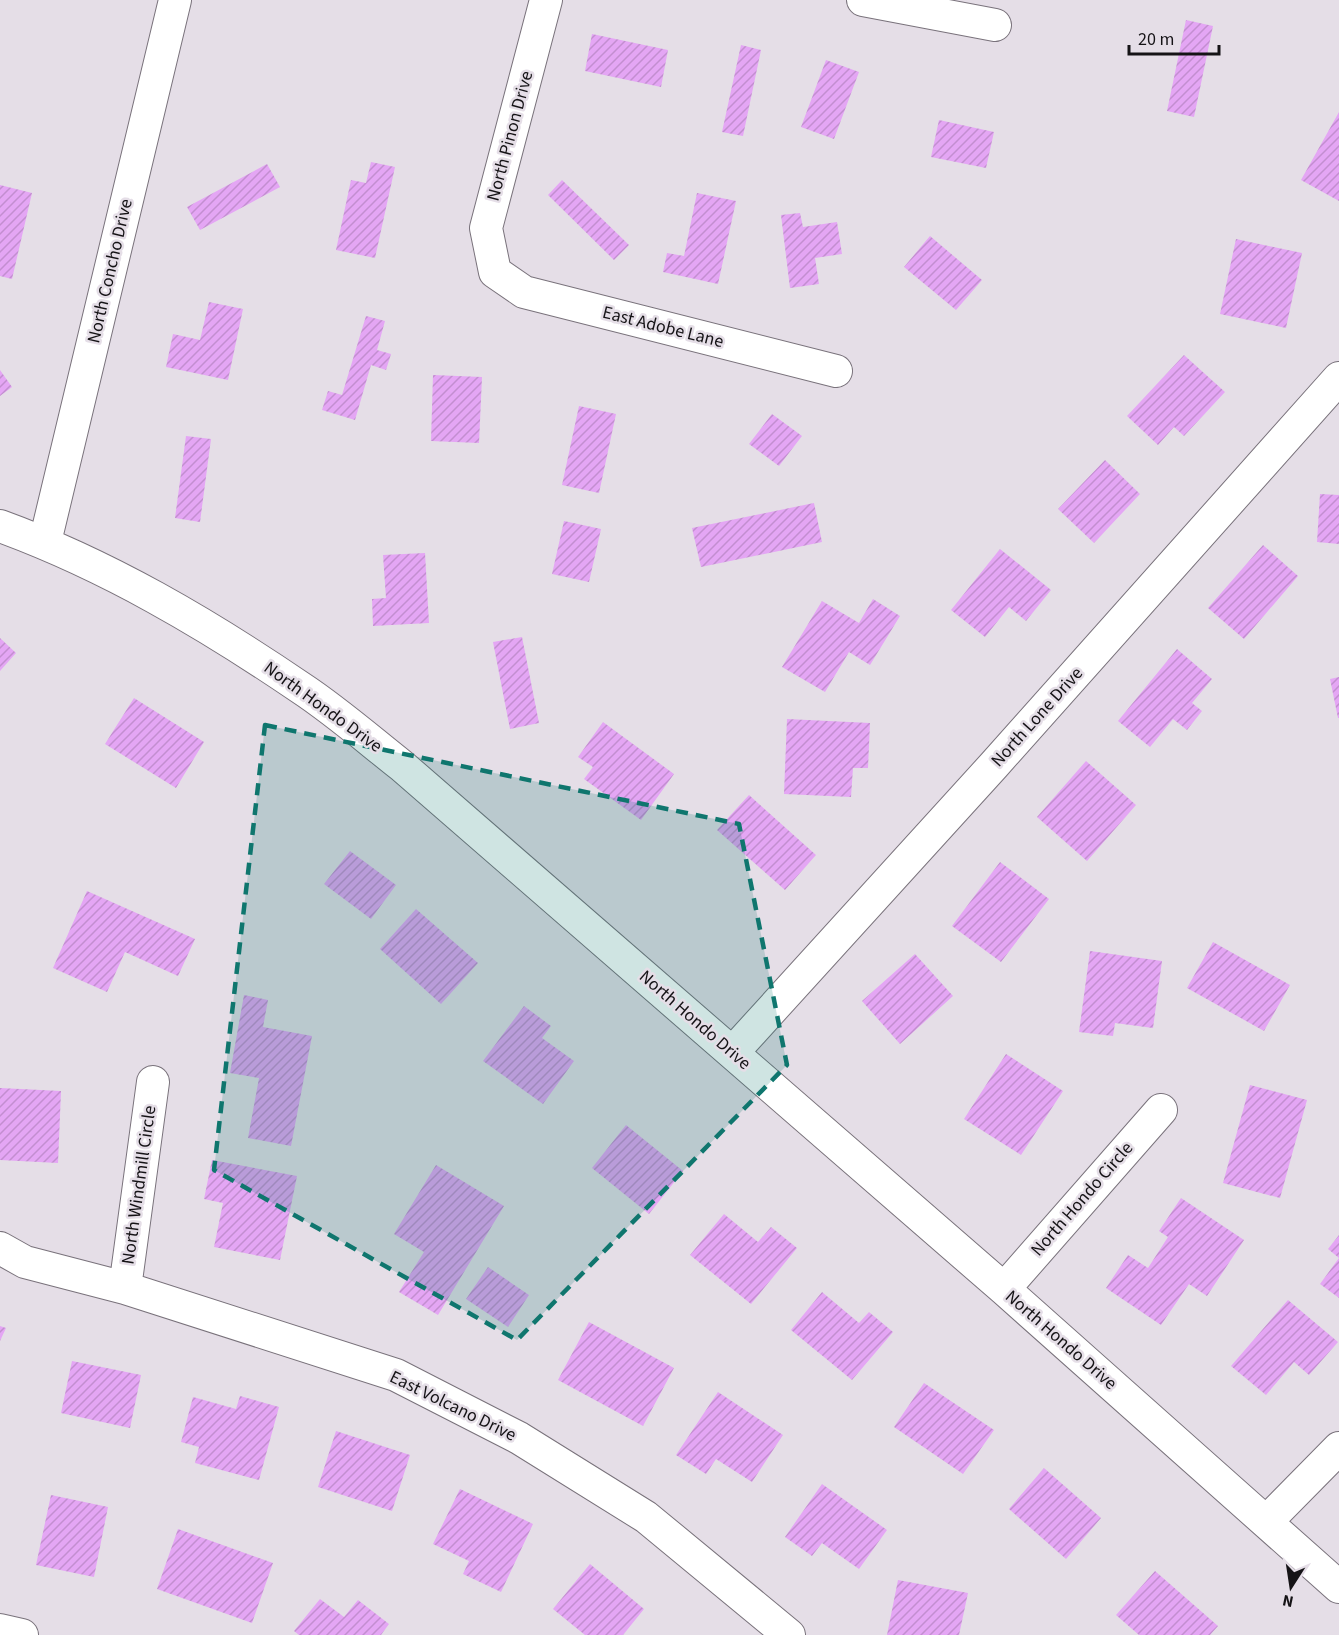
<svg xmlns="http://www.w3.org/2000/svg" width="1339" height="1635" font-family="'Source Sans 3',sans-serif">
	<defs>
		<pattern id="building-hatch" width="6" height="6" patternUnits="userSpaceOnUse" patternTransform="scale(1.5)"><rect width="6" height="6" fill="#e4a6f4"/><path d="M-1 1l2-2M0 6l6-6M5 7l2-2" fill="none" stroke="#c38ed0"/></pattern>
	</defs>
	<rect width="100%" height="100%" fill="#e5dee7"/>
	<!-- building -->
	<path fill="url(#building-hatch)" d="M1186,20l27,6 -19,91 -27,-6z
		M592,34l76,16 -7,37 -76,-16z
		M741,45l20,5 -18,86 -21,-4z
		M826,60l33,12 -25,67 -33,-12z
		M1339,112v89l-38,-21z
		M939,120l55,12 -8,36 -55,-11z
		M371,162l24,5 -20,91 -39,-8 15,-70 15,3z
		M267,164l13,23 -80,43 -13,-23z
		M562,180l67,65 -15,15 -66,-65z
		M0,185l32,8 -20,86 -12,-3z
		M697,193l39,8 -18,83 -55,-12 4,-19 17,3z
		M800,213l3,14 34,-5 5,32 -27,4 4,26 -29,4 -9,-73z
		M930,236l52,44 -26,30 -52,-43z
		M1236,239l66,14 -16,75 -66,-14z
		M209,302l34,7 -15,71 -62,-13 7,-33 27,6z
		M366,316l19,5 -8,29 14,4 -5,16 -15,-5 -16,55 -33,-10 6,-19 14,4z
		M1184,355l41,37 -41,44 -10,-9 -16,18 -31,-29z
		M0,370l12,17 -12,9z
		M433,375l49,2 -3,66 -48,-2z
		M579,406l37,8 -17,79 -37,-8z
		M772,414l30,22 -23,30 -30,-22z
		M186,436l25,3 -11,83 -25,-4z
		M1105,460l35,34 -46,49 -36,-34z
		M1320,494l19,1v49l-22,-2z
		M814,503l8,39 -121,25 -9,-39z
		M564,521l37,8 -12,53 -37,-8z
		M1263,545l35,31 -54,63 -36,-31z
		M1000,549l51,41 -25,31 -17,-14 -24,30 -34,-27z
		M425,553l4,70 -56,3 -1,-27 14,-1 -3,-43z
		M873,599l27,17 -30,49 -21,-13 -24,40 -43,-25 40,-66 37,22z
		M522,637l17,86 -29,6 -17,-87z
		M0,638l16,15 -16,18z
		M1177,649l35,30 -20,24 10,8 -15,19 -14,-11 -23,28 -32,-26z
		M1339,677v41h-1l-8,-39z
		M134,698l70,44 -28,46 -71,-44z
		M787,719l83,4 -2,45h-15l-2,29 -67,-3z
		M603,722l71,52 -33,46 -57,-41 9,-12 -15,-10z
		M1086,761l50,44 -49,56 -50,-44z
		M749,795l67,60 -31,35 -68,-60z
		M350,851l46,34 -25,34 -47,-35z
		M1000,862l49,37 -48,63 -49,-36z
		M87,891l108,48 -17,37 -53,-24 -18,40 -54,-24z
		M416,909l62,54 -37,41 -61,-55z
		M1213,942l77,43 -26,46 -77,-43z
		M1090,951l72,10 -9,67 -38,-5 -2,13 -34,-4z
		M915,954l38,42 -53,48 -38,-43z
		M244,995l24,5 -5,27 49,9 -21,110 -43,-8 11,-60 -29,-5z
		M524,1006l27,20 -9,12 32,23 -31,43 -60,-43z
		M1006,1054l57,37 -42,64 -57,-36z
		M1250,1085l57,15 -27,98 -57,-15z
		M0,1088l61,3 -3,72 -58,-3z
		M626,1125l57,46 -34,43 -57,-46z
		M212,1160l85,16 -17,84 -66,-13 9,-44 -19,-4z
		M436,1165l68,41 -66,109 -39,-23 25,-40 -30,-18z
		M1181,1198l63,42 -37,56 -18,-12 -28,41 -55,-37 22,-33 20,13 20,-31 -9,-6z
		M724,1214l34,28 13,-15 26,21 -46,56 -61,-49z
		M1339,1235v63l-19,-14 19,-26 -11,-9z
		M488,1267l41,28 -21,32 -42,-28z
		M822,1292l37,31 10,-11 24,20 -41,48 -61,-50z
		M1288,1300l50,42 -29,33 -15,-13 -28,33 -35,-29z
		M589,1322l85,46 -31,58 -85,-46z
		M0,1326l6,2 -6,13z
		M72,1361l69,14 -11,53 -69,-15z
		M924,1383l70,47 -31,44 -69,-47z
		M718,1392l65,43 -31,47 -36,-23 -10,15 -30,-19z
		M240,1396l39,11 -20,73 -64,-17 4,-16 -18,-5 12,-45 43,12z
		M336,1431l74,24 -18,56 -74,-24z
		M1044,1468l57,50 -35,41 -57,-50z
		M822,1484l65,46 -28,39 -37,-26 -10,13 -27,-19z
		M460,1489l73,35 -32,68 -38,-18 6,-13 -36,-17z
		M51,1495l57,12 -14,70 -58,-12z
		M178,1529l95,34 -21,60 -95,-34z
		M590,1564l54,45 -21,26h-38l-32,-26z
		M1155,1571l63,55 -8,9h-71l-23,-20z
		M898,1580l70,13 -9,42h-72z
		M320,1599l24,18 14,-17 31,24 -8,11h-82l-5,-4z"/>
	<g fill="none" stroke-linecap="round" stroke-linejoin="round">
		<!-- minor casing -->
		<g stroke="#79727b" stroke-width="34">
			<path id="minor" d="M546,0l-60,228 9,44 29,20 312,79
				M863,0l132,25
				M0,526c107,39 207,98 301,162 35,23 68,52 101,78l602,523 335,298
				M45,542l130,-542
				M733,1052l261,-287 345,-387
				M0,1248l25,14 100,26 271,87 123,63 127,79 143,118
				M125,1288l28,-206
				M1004,1289l157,-179
				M1267,1521l72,-73
				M0,1630l22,5"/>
		</g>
		<!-- minor -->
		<use href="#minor" stroke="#fff" stroke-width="32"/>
	</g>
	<!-- marked area -->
	<path fill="#0f766e" fill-opacity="0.2" stroke="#0f766e" stroke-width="4.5" stroke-dasharray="12 8" stroke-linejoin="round" d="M265,725l474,99 48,241 -270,275 -303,-170z"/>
	<g text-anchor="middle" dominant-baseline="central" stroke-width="5" stroke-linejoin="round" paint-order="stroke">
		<!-- street labels -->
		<g font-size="18" fill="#151316" stroke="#e5dee7">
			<text transform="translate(510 136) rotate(-75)">North Pinon Drive</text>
			<text transform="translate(110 271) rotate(-77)">North Concho Drive</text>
			<text transform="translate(663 327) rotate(14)">East Adobe Lane</text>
			<text transform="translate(323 707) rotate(36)">North Hondo Drive</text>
			<text transform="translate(1037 717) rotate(-48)">North Lone Drive</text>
			<text transform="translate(695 1020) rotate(41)">North Hondo Drive</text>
			<text transform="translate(139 1185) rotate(-82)">North Windmill Circle</text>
			<text transform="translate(1082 1199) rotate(-49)">North Hondo Circle</text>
			<text transform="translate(1061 1340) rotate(41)">North Hondo Drive</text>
			<text transform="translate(453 1406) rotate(26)">East Volcano Drive</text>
		</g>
	</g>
	<!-- north arrow -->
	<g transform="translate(1291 1587) rotate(192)" stroke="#e5dee7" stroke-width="4.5" paint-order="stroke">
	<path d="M0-4.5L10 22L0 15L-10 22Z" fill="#151316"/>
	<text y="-9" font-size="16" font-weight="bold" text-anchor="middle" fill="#151316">N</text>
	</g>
	<!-- scale -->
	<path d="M1129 45v9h90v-9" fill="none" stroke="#151316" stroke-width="3"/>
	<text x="1138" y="45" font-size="18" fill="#151316" stroke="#e5dee7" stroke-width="4.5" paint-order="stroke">20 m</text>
</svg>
